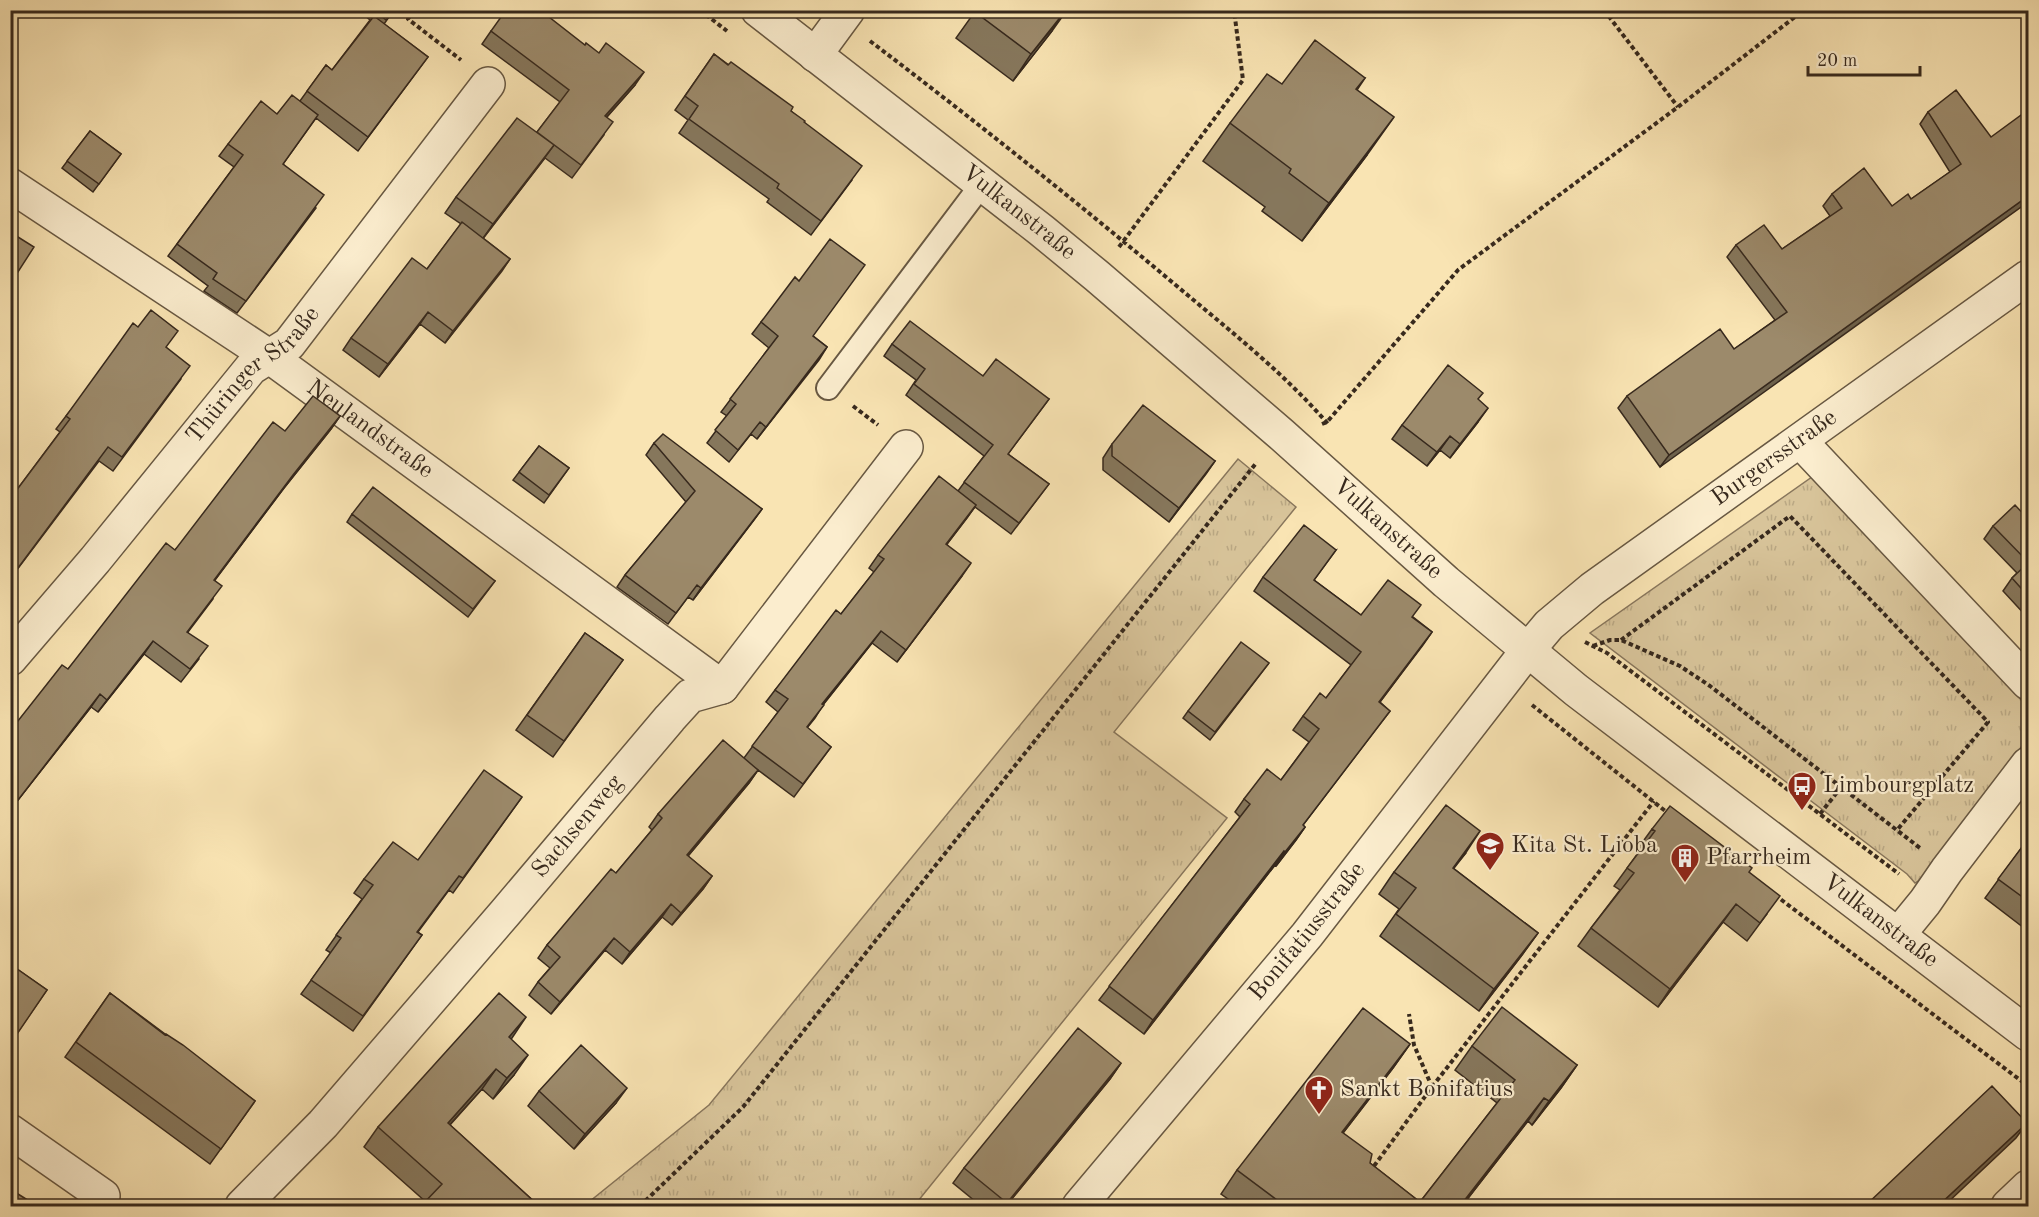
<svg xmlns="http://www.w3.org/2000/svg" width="2039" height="1217" font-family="'Old Standard TT',serif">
	<defs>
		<pattern id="grass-tufts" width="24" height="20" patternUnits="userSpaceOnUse" patternTransform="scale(1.5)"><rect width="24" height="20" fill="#d8c49a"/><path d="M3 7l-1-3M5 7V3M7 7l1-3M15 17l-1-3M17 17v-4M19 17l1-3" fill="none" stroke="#baa884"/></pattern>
	</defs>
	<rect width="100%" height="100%" fill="#f9e4b3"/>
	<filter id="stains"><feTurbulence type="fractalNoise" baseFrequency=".00333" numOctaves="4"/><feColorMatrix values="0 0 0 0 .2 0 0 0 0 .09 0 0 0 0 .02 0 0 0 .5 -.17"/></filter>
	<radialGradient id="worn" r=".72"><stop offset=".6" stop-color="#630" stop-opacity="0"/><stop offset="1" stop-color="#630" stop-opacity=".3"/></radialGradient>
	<!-- grass -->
	<path fill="url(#grass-tufts)" stroke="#88765c" stroke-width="1.5" d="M1238,459l58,48 -182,225 113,86 -313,388h-330l125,-101z
		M1812,477l216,230v31l-88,116 -16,23 -9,6 -8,-9 -317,-241z"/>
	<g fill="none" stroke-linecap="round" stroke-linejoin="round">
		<!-- lane casing -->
		<g stroke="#685842" stroke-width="26">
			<path id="lane" d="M828,388l154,-204"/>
		</g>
		<!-- street casing -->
		<g stroke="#685842" stroke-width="36">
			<g id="street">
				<path id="s1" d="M758,10l283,220 56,46 184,158 165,148 130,108 452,344"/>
				<path d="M815,55l33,-45"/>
				<path id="s2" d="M10,185l260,172 452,330"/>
				<path d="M1800,441l228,242"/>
				<path id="s3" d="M10,659l85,-99 156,-192 38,-24 199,-260"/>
				<path d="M1898,935l27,-33 22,-32 81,-106"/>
				<path d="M10,1131l93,65"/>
				<path id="s4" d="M242,1206l81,-82 182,-211 165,-195 20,-22 32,-9 184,-240"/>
				<path id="s5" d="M1079,1206l228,-271 220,-284 22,-26 43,-36 436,-312"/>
				<path d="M2008,1206l20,-19"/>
			</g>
		</g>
		<!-- path -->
		<path stroke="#37291d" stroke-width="4" stroke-dasharray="4.5 3" stroke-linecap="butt" d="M414,10l-6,9 53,41
			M700,10l27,21
			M1604,10l74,97
			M870,41c104,79 207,161 308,246 51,43 106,86 150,137
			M1119,247l124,-167 -9,-70
			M853,406l25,19
			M1322,424l5,-2 131,-152 220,-163 126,-97
			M1621,640l169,-124 198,206 -91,108
			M1585,642l22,11 292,221
			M1593,646l17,-6h11l59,26 30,20 210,162
			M1532,705l137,109
			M1820,814l22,-28
			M1775,895l253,191
			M1432,1087l222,-286
			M1374,1166l58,-79 -18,-42 -5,-31
			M640,1206l103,-99 514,-645"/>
		<!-- lane -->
		<use href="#lane" stroke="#fbedce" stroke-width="22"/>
		<!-- street -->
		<use href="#street" stroke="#fbedce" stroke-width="33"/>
	</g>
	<!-- wall -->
	<path fill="#86775c" stroke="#37291d" stroke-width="1.5" d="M358,10h36l-10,14 44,33 -70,94 -42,-33 -33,46 33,44 -79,105 -33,-22 4,-5 -40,-30 66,-89 -15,-11 9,-12 72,-43 26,-36 6,5 38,-50z
		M976,10l76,21 -39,50 -57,-43z
		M491,31l144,54 -28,32 -3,18 -32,43 -27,-20 -62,80 27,21 -65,84 -25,-19 -41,53 -36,-27 8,-12 76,-69 34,-45 -16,-11 11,-16 81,-65 23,-30 -78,-58z
		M714,54l77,57 13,11 48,58 -41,55 -44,-33 2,-3 -90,-66 9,-13 -13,-10z
		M2028,73v19l-6,-9z
		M1365,78l-8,12 10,65 -65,86 -40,-30 3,-4 -62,-46 27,-38 52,-39z
		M1928,112l63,25 -331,330 -42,-59 9,-12 107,-47 41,-29 -48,-63 9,-12 46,4 48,-33 -7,-10 9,-12 60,12 19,-7 39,-27 -30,-48z
		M90,131l31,23 -28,38 -31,-24z
		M10,232l6,43 -6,7z
		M761,322l52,14 14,11 -70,92 -6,-5 -22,28 -22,-19 20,-27 -6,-4 48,-64 -17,-14z
		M138,327l28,20 15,32 -68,92 -14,-10 -89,118v-80l50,-67 -4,-3 10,-13z
		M892,344l157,55 -41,55 41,30 -38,50 -36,-27 -28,37 15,32 -65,86 -25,-19 -49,62 -8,13 -8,10 24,19 -37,50 -40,-30 4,3 -9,13 -61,73 24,20 -9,13 -31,36 -10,-8 -40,47 -17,-14 -54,64 -22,-19 9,-13 12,-14 -12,-10 9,-13 69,-72 36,-43 -3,-3 9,-13 86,-56 34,-46 -12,-10 9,-12 66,-76 33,-42 -5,-4 9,-13 80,-64 26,-35 -78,-61 10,-15 -32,-24z
		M1478,399v23l-28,36 -10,-8 -13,16 -35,-27 10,-14z
		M340,416l-9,13 -47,59 -69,92 -2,19 -25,33 11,27 -18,23 -37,-28 -46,58 -7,-5 -81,103v-79l58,-62 107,-119 110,-119z
		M654,443l108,66 -69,91 -5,-3 -20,27 -51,-37 8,-12 61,-73 -40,-47z
		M1112,444l103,17 -46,61 -66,-52v-12z
		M539,446l30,22 -25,35 -31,-23z
		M352,514l143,67 -27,36 -121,-95z
		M2028,519v99l-25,-27 9,-13 5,-5 -33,-34 9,-13z
		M1336,550l-22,30 47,35 52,2 19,15 -52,70 10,9 -10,13 -77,101 2,2 -9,13 -20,26 -1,-1 -131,169 -45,-34 141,-183 -5,-5 9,-13 37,-19 28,-38 -16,-12 10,-14 23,-18 25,-33 -97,-74 9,-14z
		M585,633l38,27 -70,97 -37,-27z
		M1269,663l-59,77 -27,-22 5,-7z
		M522,797l-69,96 -4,-3 -31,42 4,3 -69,96 -52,-37 30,-41 -5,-3 36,-51 -8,-6 10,-14 54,-19z
		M1652,829l97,44 18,41 -20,27 -24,-19 -65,85 -80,-61 13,-18 29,-38 -6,-4 27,-37 -2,-2z
		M2028,839v92l-43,-33z
		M1465,854l-12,14 85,65 -16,22 -43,56 -99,-75 19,-27 -20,-15 15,-22z
		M10,964l37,26 -37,53z
		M110,993l145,108 -45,63 -145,-107z
		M511,1039l3,36 -21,24 -11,-10 -32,36 89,81 -113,-4 -62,-55 14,-20z
		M1410,1044l-17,24 -50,65 27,30 50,39 77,-99 -42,-33 17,-24 105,19 -16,23 -29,37 -4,-4 -66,85h-224l-17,-12 16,-24z
		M1121,1063l-11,16 -104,127h-25l-28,-23 11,-15z
		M539,1091l77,12 -42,46 -46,-43z"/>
	<!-- shaded-wall -->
	<path fill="#6d614b" stroke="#37291d" stroke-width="1.5" d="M1067,10l-15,21 -39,50 18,-27z
		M644,72l-9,13 -39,44 9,-13z
		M1394,117l-27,38 -65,86 27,-38z
		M554,145l-11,15 -61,80 11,-16z
		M2028,196v6l-368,265 9,-12z
		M510,259l-8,12 -57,72 8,-12z
		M428,312l-8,12 -41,53 9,-13z
		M827,347l-8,13 -62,79 9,-12z
		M1488,408l-10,14 -28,36 10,-14z
		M340,416l-9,13 -47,59 -79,105 88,-118z
		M1450,436l-10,14 -13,16 10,-14z
		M1215,461l-9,13 -37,48 10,-14z
		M976,505l-9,13 -30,39 9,-13z
		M762,509l-8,11 -61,80 8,-12z
		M971,563l-9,13 -65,86 9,-12z
		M881,631l-9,12 -59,74 9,-13z
		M1432,632l-9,13 -53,70 9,-13z
		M153,641l-9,13 -46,58 9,-12z
		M100,694l-9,13 -81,103 8,-10z
		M758,770l-9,13 -71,85 9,-13z
		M1305,827l-9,13 -20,26 9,-14z
		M1480,831l-15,23 -28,36 16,-22z
		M1284,851l-9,14 -131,169 9,-14z
		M712,876l-9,13 -31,36 9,-12z
		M671,904l-9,13 -40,47 8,-12z
		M1736,904l-13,18 -65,85 12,-18z
		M1538,933l-16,22 -43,56 15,-22z
		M614,938l-9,12 -54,64 9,-12z
		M526,1017l-14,21 -17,19 14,-20z
		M1410,1044l-17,24 -67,87 16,-23z
		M528,1055l-14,20 -21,24 14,-21z
		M1121,1063l-11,16 -104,127h-2z
		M1577,1065l-16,23 -29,37 17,-24z
		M496,1069l-14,20 -49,54 15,-20z
		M627,1088l-11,15 -42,46 11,-15z
		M1544,1098l-16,23 -66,85h-2z
		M2027,1123l-11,15 -72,68h-6z"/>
	<!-- building -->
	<path fill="#9c8a6b" stroke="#37291d" stroke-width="1.5" d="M374,10h20l-8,10z
		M506,10h34l45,35 1,-2 13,10 7,-10 38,29 -39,44 8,6 -32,43 -44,-33 32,-42 -78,-59z
		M976,10h90l-35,44 -56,-42z
		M374,16l54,41 -60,80 -61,-46 19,-26 6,5z
		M1315,40l50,38 -9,11 38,28 -65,86 -40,-30 2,-4 -61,-46 37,-49 15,10z
		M714,54l14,11 3,-3 62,45 -2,4 14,10 -1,1 58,44 -41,55 -44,-33 2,-4 -90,-65 9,-13 -13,-10z
		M1956,90l35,47 37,-27v86l-359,259 -42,-59 93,-67 14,20 53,-37 -51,-67 28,-20 18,24 60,-41 -10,-14 32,-26 28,38 16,-12 3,5 50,-35 -33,-52z
		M292,95l26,20 -35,49 41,31 -78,106 -33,-22 4,-6 -40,-29 66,-89 -15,-11 33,-43 16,13z
		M517,118l37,27 -61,79 -37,-27z
		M90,131l31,23 -22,30 -32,-23z
		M462,222l48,37 -57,72 -25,-19 -40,52 -37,-26 61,-80 15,11z
		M10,232l24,15 -18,28 -6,-4z
		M830,239l35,26 -52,71 14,11 -61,80 -6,-5 -22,28 -23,-20 21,-26 -6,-5 48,-63 -17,-14 34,-45 4,4z
		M151,310l27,21 -12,16 24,19 -68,91 -14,-10 -96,129 -2,-1v-76l60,-80 -4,-3 50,-69 17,-24 5,4z
		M910,321l73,55 13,-17 53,40 -41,55 41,30 -30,39 -55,-41 29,-37 -79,-61 11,-15 -33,-25z
		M1448,365l35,28 -5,6 10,9 -28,36 -10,-8 -13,16 -35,-27z
		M313,396l27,20 -47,59 -79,105 8,6 -35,46 21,14 -18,23 -37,-28 -46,59 -7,-6 -82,106 -8,-6v-63l52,-66 6,4 98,-126 9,7 98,-128 12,9z
		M1143,405l72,56 -36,47 -67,-52v-12z
		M663,434l99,75 -61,79 -4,-3 -21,28 -51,-38 70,-84 -41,-48z
		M539,446l30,22 -20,27 -30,-23z
		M939,476l37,29 -30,39 25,19 -65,87 -25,-19 -59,73 2,1 -17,22 24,20 -28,37 -51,-38 36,-47 -13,-9 61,-80 5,4 43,-55 -6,-4z
		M373,487l122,94 -22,28 -121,-95z
		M2015,505l13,14v43l-35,-36z
		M1304,525l32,25 -22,30 47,35 27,-35 33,25 -9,12 20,15 -53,70 11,9 -87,114 2,2 -20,25 -1,-1 -131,169 -44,-34 141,-182 -6,-5 23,-30 14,11 38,-51 -16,-13 17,-23 6,5 35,-46 -98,-75z
		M2028,563v33l-16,-18z
		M585,633l38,27 -59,81 -37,-26z
		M1241,642l28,21 -54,69 -27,-21z
		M723,740l35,30 -71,85 25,21 -31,37 -10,-9 -41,48 -16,-14 -54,64 -22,-20 22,-25 -13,-12 64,-76 5,4 46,-55 -4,-4z
		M484,770l38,27 -59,81 -4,-2 -42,56 5,3 -59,81 -52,-36 30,-42 -5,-3 37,-50 -9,-6 29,-37 25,18z
		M1446,805l34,26 -27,37 85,65 -44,56 -98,-75 20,-26 -22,-16z
		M1670,806l82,62 -3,4 31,24 -20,27 -24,-19 -66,85 -79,-61 43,-55 -7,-5 28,-37 -3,-2z
		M2028,839v62l-30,-22z
		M10,964l37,26 -32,47 -5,-3z
		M110,993l55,42 1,-1 17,11 72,56 -34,48 -145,-107z
		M499,993l27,24 -17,20 19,18 -21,23 -11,-9 -48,54 91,83h-118l21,-22 -64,-57z
		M1502,1007l75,58 -28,36 -5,-3 -84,108h-175l-48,-36 126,-162 47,36 -68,88 30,22 -2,9 50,39 95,-122 -43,-34z
		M1078,1028l43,35 -114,140 -43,-35z
		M581,1045l46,43 -42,46 -46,-43z
		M1992,1086l35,37 -89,83h-73z
		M10,1189l24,15 -2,2h-22z"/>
	<!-- icons -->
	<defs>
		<g id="bus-pin" transform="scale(1.5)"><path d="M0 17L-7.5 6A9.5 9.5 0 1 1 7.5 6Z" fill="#8f2418" stroke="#fbedce"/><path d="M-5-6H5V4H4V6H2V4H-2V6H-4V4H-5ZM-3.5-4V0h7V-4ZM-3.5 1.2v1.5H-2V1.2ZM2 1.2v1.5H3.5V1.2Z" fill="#fff"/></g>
		<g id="school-pin" transform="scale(1.5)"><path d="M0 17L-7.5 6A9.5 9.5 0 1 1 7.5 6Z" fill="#8f2418" stroke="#fbedce"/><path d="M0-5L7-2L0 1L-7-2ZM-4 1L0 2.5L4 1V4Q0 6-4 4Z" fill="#fff"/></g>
		<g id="building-pin" transform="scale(1.5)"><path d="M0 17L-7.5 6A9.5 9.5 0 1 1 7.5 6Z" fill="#8f2418" stroke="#fbedce"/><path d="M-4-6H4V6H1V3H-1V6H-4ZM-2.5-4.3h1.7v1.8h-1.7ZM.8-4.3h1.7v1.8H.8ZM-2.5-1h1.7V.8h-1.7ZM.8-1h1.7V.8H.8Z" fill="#fff"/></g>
		<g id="church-pin" transform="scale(1.5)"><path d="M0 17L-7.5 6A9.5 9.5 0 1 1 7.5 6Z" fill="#8f2418" stroke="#fbedce"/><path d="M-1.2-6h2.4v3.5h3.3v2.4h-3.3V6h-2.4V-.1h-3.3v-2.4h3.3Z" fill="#fff"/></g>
	</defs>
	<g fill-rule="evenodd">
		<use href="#bus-pin" x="1802" y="786"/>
		<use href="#school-pin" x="1490" y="846"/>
		<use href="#building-pin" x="1685" y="858"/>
		<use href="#church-pin" x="1319" y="1090"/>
	</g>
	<g text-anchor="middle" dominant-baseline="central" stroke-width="4.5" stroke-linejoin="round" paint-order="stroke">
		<!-- street labels -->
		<g font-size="24" fill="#37291d" stroke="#fbedce">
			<text stroke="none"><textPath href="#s1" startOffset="330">Vulkanstraße</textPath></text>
			<text stroke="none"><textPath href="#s3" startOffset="375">Thüringer Straße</textPath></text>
			<text stroke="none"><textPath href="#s2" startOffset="435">Neulandstraße</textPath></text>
			<text stroke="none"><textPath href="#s5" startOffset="1028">Burgersstraße</textPath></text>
			<text stroke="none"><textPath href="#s1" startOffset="816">Vulkanstraße</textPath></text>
			<text stroke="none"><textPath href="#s4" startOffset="507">Sachsenweg</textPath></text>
			<text stroke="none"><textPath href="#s1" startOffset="1446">Vulkanstraße</textPath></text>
			<text stroke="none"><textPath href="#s5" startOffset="357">Bonifatiusstraße</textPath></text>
		</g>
		<!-- poi labels -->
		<g font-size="24" fill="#37291d" stroke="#fbedce" text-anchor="start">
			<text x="1823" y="786">Limbourgplatz</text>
			<text x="1511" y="846">Kita St. Lioba</text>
			<text x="1706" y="858">Pfarrheim</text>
			<text x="1340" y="1090">Sankt Bonifatius</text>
		</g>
	</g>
	<!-- margin -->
	<rect width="2039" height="1217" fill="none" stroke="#f9e4b3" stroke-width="36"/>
	<rect x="12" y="12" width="2015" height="1193" fill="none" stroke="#37291d" stroke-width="3"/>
	<rect x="18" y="18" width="2003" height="1181" fill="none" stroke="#37291d" stroke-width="1.5"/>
	<!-- scale -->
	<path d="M1808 66v9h112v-9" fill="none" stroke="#37291d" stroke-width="3"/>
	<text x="1817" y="66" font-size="18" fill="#37291d" stroke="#fbedce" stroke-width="4.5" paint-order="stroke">20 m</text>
	<rect width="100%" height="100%" filter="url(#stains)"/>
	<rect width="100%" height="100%" fill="url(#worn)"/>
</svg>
